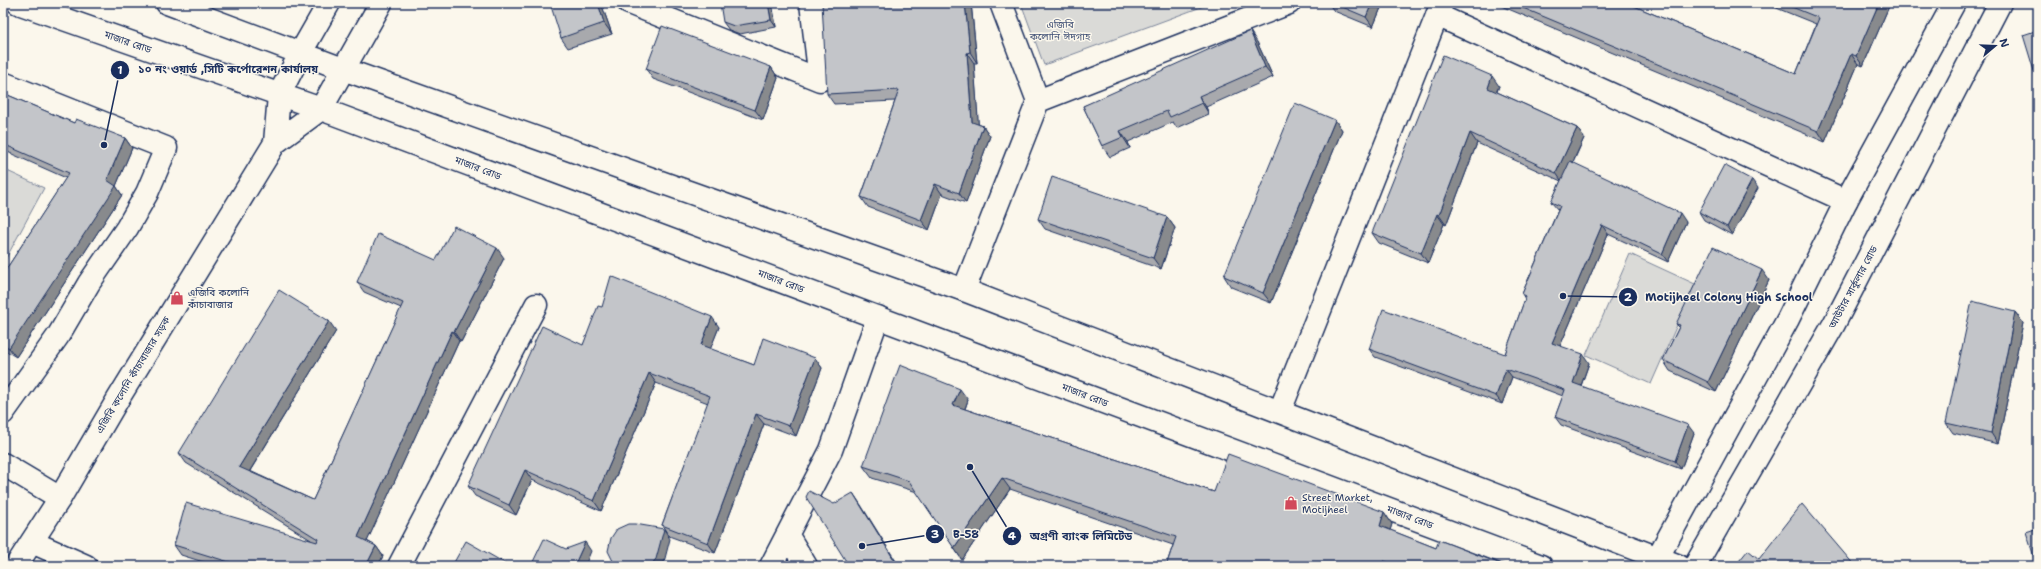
<svg xmlns="http://www.w3.org/2000/svg" width="2041" height="569" font-family="'Shantell Sans','Noto Sans Bengali',sans-serif">
	<rect width="100%" height="100%" fill="#fbf7ec"/>
	<filter id="ink" filterUnits="userSpaceOnUse"><feTurbulence type="fractalNoise" baseFrequency=".025" numOctaves="2"/><feDisplacementMap in="SourceGraphic" scale="8" xChannelSelector="R" yChannelSelector="G"/><feConvolveMatrix kernelMatrix="1 2 1 2 8 2 1 2 1" color-interpolation-filters="sRGB"/></filter>
	<g filter="url(#ink)">
		<!-- green -->
		<path fill="#dadad7" stroke="#7a849a" d="M1021,3h191l-168,62z
			M3,169l41,19 -41,76z
			M1630,254l65,30 -44,100 -65,-29z"/>
		<g fill="none" stroke-linecap="round" stroke-linejoin="round">
			<!-- street casing -->
			<g stroke="#1b2f5e" stroke-width="25">
				<path id="street" d="M629,3l191,77 -9,-77
					M1437,15l409,186
					M3,83l163,65 -19,45 -20,35 -38,55 -31,53 -55,77
					M1038,101l251,-98
					M964,290l74,-189 -37,-98
					M1280,411l162,-408
					M3,464l57,34
					M788,536l18,30
					M32,542l54,24
					M399,566l137,-261
					M771,566l60,-116 47,-133"/>
			</g>
			<!-- secondary casing -->
			<g stroke="#1b2f5e" stroke-width="25">
				<path id="secondary" d="M18,3l303,106 1220,457
					M167,3l176,66 621,221 715,276
					M275,143l46,-34 60,-106
					M16,566l44,-68 58,-99 157,-256 4,-48 22,-43 28,-49"/>
			</g>
			<!-- primary casing -->
			<g stroke="#1b2f5e" stroke-width="25">
				<path id="primary" d="M1653,566l135,-247 58,-118 108,-198
					M1695,566l139,-242 166,-321"/>
			</g>
			<!-- street -->
			<use href="#street" stroke="#fbf7ec" stroke-width="22"/>
			<!-- secondary -->
			<use href="#secondary" stroke="#fbf7ec" stroke-width="22"/>
			<!-- primary -->
			<use href="#primary" stroke="#fbf7ec" stroke-width="22"/>
		</g>
		<!-- wall -->
		<path fill="#a8a9ad" stroke="#1b2f5e" d="M601,3l11,31 -44,14 -7,-10z
			M772,3l4,24 -36,7 -11,-4 -6,-8z
			M971,3l6,60h-3l4,61 5,2 7,10 -24,67 -24,-9 -13,36 -61,-23 -7,-10 34,-96 -61,3 -7,-10z
			M1328,3h55l-10,24 -39,-16z
			M1494,3h133l169,71 20,-50 -52,-21h125l1,1 -27,62 -5,-2 -33,78z
			M1257,42l16,35 -67,30 3,7 -32,14 -4,-6 -45,20 2,6 -20,9 -8,-11 -19,-40z
			M771,67l7,11 -15,42 -110,-41 -7,-10z
			M1499,86l-2,6 80,36 7,10 -11,25 113,59 -18,40 -60,-28 -48,112 29,17 -8,23 113,47 -13,36 -120,-44 -6,-8 8,-21 -51,-19 -10,27 -127,-47 -6,-8 136,5 20,-55 -3,-5 36,-84 -7,-8 10,-21 -84,-38 -31,82 -2,-1 -16,39 -49,-20 -7,-10z
			M3,93l71,30 51,15 7,10 -16,38 6,9 -106,162 -13,-8v-75l63,-96 -63,-28z
			M1335,120l7,10 -71,173 -40,-16 -7,-11z
			M1758,188l-26,47 -28,-15 -5,-8z
			M1167,217l8,11 -14,41 -116,-40 -7,-10z
			M504,258l-43,84 -2,-1 -92,200 9,5 7,10 -5,10h-162l-35,-11 -7,-10 137,-5 -125,-77 -7,-10 157,-122 -86,140 63,29 88,-192 -37,-16 -7,-10 79,-22z
			M1769,280l-53,112 -46,-21 -7,-11 16,-33 -3,-3z
			M602,307l117,20 -9,22 44,16 61,-7 7,10 -26,68 -32,-12 -49,129 -46,-17 -7,-11 46,-122 -52,-20 -55,128 -69,-31 -16,35 -41,-19 -7,-10 115,-141z
			M2015,312l8,11 -25,121 -45,-11 -7,-10z
			M968,400l-3,9 249,83 170,20 8,12 -2,6 46,18 70,18h-340l7,-21 -163,-56 -48,71 -45,-68 -45,-14 -9,-12z"/>
		<!-- shaded-wall -->
		<path fill="#888a8d" stroke="#1b2f5e" d="M598,3h3l11,31 -8,-11z
			M768,3h4l4,24 -5,-7z
			M965,3h6l6,60 -7,-11z
			M1372,3h11l-10,24 -7,-10z
			M1879,3h10l1,1 -27,62 -7,-10z
			M1250,31l7,11 16,35 -8,-10z
			M967,53l7,10 5,69 -7,-10z
			M1851,54l7,10 -33,78 -7,-11z
			M771,67l7,11 -15,42 -8,-10z
			M1492,76l7,10 -5,11 -6,-9z
			M1199,96l7,11 3,7 -7,-11z
			M1335,120l7,10 -71,173 -8,-10z
			M983,126l7,10 -24,67 -7,-10z
			M1577,128l7,10 -21,45 -7,-10z
			M1120,131l8,11 2,6 -7,-11z
			M1470,133l7,10 -31,82 -7,-10z
			M125,138l7,10 -16,38 6,9 -106,162 -7,-9 98,-168z
			M1752,180l6,8 -26,47 -5,-8z
			M935,184l7,10 -13,36 -8,-10z
			M1680,213l6,9 -18,40 -6,-8z
			M1437,214l7,10 -16,39 -7,-10z
			M1167,217l8,11 -14,41 -8,-11z
			M1602,225l6,9 -50,117 -6,-8z
			M497,248l7,10 -43,84 -7,-10z
			M1762,270l7,10 -53,112 -8,-10z
			M2015,312l8,11 -25,121 -7,-11z
			M712,317l7,10 -11,28 -7,-10z
			M329,321l7,10 -90,146 -7,-10z
			M452,331l7,10 -94,205 -7,-9z
			M1583,354l6,9 -10,28 -6,-8z
			M815,358l7,10 -26,68 -7,-10z
			M1506,369l6,8 -10,27 -6,-8z
			M649,373l7,10 -55,128 -7,-10z
			M960,389l8,11 -6,17 -9,-12z
			M756,414l8,10 -49,129 -7,-10z
			M1688,425l6,8 -13,36 -6,-8z
			M525,470l7,10 -16,35 -7,-10z
			M1002,478l8,11 -48,71 -8,-12z
			M853,493l8,12 38,61h-1z
			M1384,512l8,12 -4,13 -8,-11z
			M664,529l6,10 -7,27h-13z
			M585,542l6,9 -6,15h-11z
			M376,546l7,10 -5,10h-12z
			M1384,561l3,5h-5z"/>
		<!-- building -->
		<path fill="#c3c5c9" stroke="#1b2f5e" d="M550,3h48l6,20 -43,15z
			M720,3h48l3,17 -37,6 -11,-4z
			M822,3h143l5,49 -3,1 5,69 11,4 -24,67 -24,-9 -14,36 -60,-23 38,-107 -72,4z
			M1333,3h39l-6,14z
			M1511,3h116l169,71 23,-56 -37,-15h97l-23,53 -5,-2 -33,77z
			M662,26l109,41 -16,43 -109,-41z
			M2038,30v54l-15,-49z
			M1250,31l15,36 -66,29 3,7 -32,14 -3,-6 -47,20 3,6 -21,9 -19,-40z
			M1443,55l49,21 -4,12 89,40 -21,45 -86,-40 -31,82 -2,-1 -16,39 -49,-20z
			M3,93l71,30 2,-4 49,19 -18,42 9,6 -107,162 -6,-4v-70l66,-101 -66,-29z
			M1295,103l40,17 -72,173 -39,-17z
			M1570,161l110,52 -18,41 -60,-29 -50,118 31,11 -10,29 115,42 -13,36 -120,-44 10,-27 -59,-21 -10,27 -127,-47 14,-40 122,45 21,-58 -4,-2 38,-88 -9,-4z
			M1724,165l28,15 -25,47 -28,-15z
			M1052,177l115,40 -14,41 -115,-39z
			M454,226l43,22 -43,84 -2,-1 -94,206 18,9 -10,20h-124l-68,-21 12,-42 131,39 1,-3 -139,-86 100,-163 50,31 -90,146 74,33 90,-197 -46,-21 21,-48 58,26z
			M1713,247l49,23 -54,112 -45,-22 17,-35 -4,-1z
			M611,276l101,41 -11,28 53,20 9,-27 52,20 -26,68 -33,-12 -48,129 -46,-18 48,-129 -61,-23 -55,128 -69,-31 -16,35 -41,-19 74,-160 41,19 15,-39 4,1z
			M1972,301l43,11 -24,121 -45,-10z
			M900,365l60,24 -7,16 261,87 14,-38 156,58 -4,14 56,22 3,-8 67,26h-109l-13,-5 -2,5h-216l10,-29 -174,-59 -48,70 -45,-67 -46,-15z
			M809,491l25,13 19,-11 45,73h-49l-43,-69z
			M1802,504l53,62h-120l13,-16 11,9z
			M628,524h7l29,5 -8,30 -6,7h-33l-3,-3 -6,-12 3,-13 6,-9z
			M2038,528v38h-1l-11,-34z
			M544,539l22,10 19,-7 -11,24h-43z
			M466,541l44,25h-58z"/>
	</g>
	<!-- icons -->
	<defs>
		<g id="shop-bare" transform="scale(1.08)"><path d="M-5-2.5h2.3a2.7 3.5 0 0 1 5.4 0H5L5.5 6h-11ZM-1.5-2.5h3a1.5 2.3 0 0 0-3 0Z" fill="#d1495b" stroke="#fbf7ec" stroke-width="2.5" paint-order="stroke"/></g>
	</defs>
	<g fill-rule="evenodd">
		<use href="#shop-bare" x="177" y="298"/>
		<use href="#shop-bare" x="1291" y="503"/>
	</g>
	<g text-anchor="middle" dominant-baseline="central" stroke-width="3" stroke-linejoin="round" paint-order="stroke">
		<!-- park labels -->
		<g font-size="10" fill="#415176" stroke="#fbf7ec">
			<text x="1060" y="24">এজিবি<tspan x="1060" dy="12">কলোনি ঈদগাহ</tspan></text>
		</g>
		<!-- street labels -->
		<g font-size="10" fill="#1b2f5e" stroke="#fbf7ec">
			<text transform="translate(128 42) rotate(19)">মাজার রোড</text>
			<text transform="translate(478 168) rotate(21)">মাজার রোড</text>
			<text transform="translate(781 281) rotate(21)">মাজার রোড</text>
			<text transform="translate(1853 287) rotate(-62)">আউটার সার্কুলার রোড</text>
			<text transform="translate(133 375) rotate(-59)">এজিবি কলোনি কাঁচাবাজার সড়ক</text>
			<text transform="translate(1085 395) rotate(21)">মাজার রোড</text>
			<text transform="translate(1410 517) rotate(21)">মাজার রোড</text>
		</g>
		<!-- poi labels -->
		<g font-size="10" fill="#1b2f5e" stroke="#fbf7ec" text-anchor="start">
			<text x="188" y="292">এজিবি কলোনি<tspan x="188" dy="12">কাঁচাবাজার</tspan></text>
			<text x="1302" y="497">Street Market,<tspan x="1302" dy="12">Motijheel</tspan></text>
		</g>
	</g>
	<!-- callouts -->
	<path fill="none" stroke="#1b2f5e" stroke-width="1.5" d="M104 145L120 70M1563 296L1628 297M862 546L935 534M970 467L1012 536"/>
	<g fill="#1b2f5e" stroke="#fbf7ec" stroke-width="1.5">
		<circle cx="104" cy="145" r="4"/>
		<circle cx="1563" cy="296" r="4"/>
		<circle cx="862" cy="546" r="4"/>
		<circle cx="970" cy="467" r="4"/>
		<circle cx="120" cy="70" r="10"/>
		<circle cx="1628" cy="297" r="10"/>
		<circle cx="935" cy="534" r="10"/>
		<circle cx="1012" cy="536" r="10"/>
	</g>
	<g font-size="12" text-anchor="middle" font-weight="bold" fill="#fff">
		<text x="120" y="74">1</text>
		<text x="1628" y="301">2</text>
		<text x="935" y="538">3</text>
		<text x="1012" y="540">4</text>
	</g>
	<g font-size="11" text-anchor="middle" font-weight="bold" fill="#1b2f5e" stroke="#fbf7ec" stroke-width="3" stroke-linejoin="round" paint-order="stroke">
		<text x="228" y="73">১০ নং ওয়ার্ড ,সিটি কর্পোরেশন কার্যালয়</text>
		<text x="1729" y="301">Motijheel Colony High School</text>
		<text x="966" y="538">B-58</text>
		<text x="1081" y="540">অগ্রণী ব্যাংক লিমিটেড</text>
	</g>
	<!-- margin -->
	<rect width="2041" height="569" fill="none" stroke="#fbf7ec" stroke-width="16"/>
	<rect x="8" y="8" width="2025" height="553" fill="none" stroke="#1b2f5e" stroke-width="1.5" filter="url(#ink)"/>
	<!-- north arrow -->
	<g transform="translate(1995 46) rotate(71)" stroke="#fbf7ec" stroke-width="3" paint-order="stroke">
	<path d="M0-3L7 15L0 10L-7 15Z" fill="#1b2f5e"/>
	<text y="-6" font-size="11" font-weight="bold" text-anchor="middle" fill="#1b2f5e">N</text>
	</g>
</svg>
